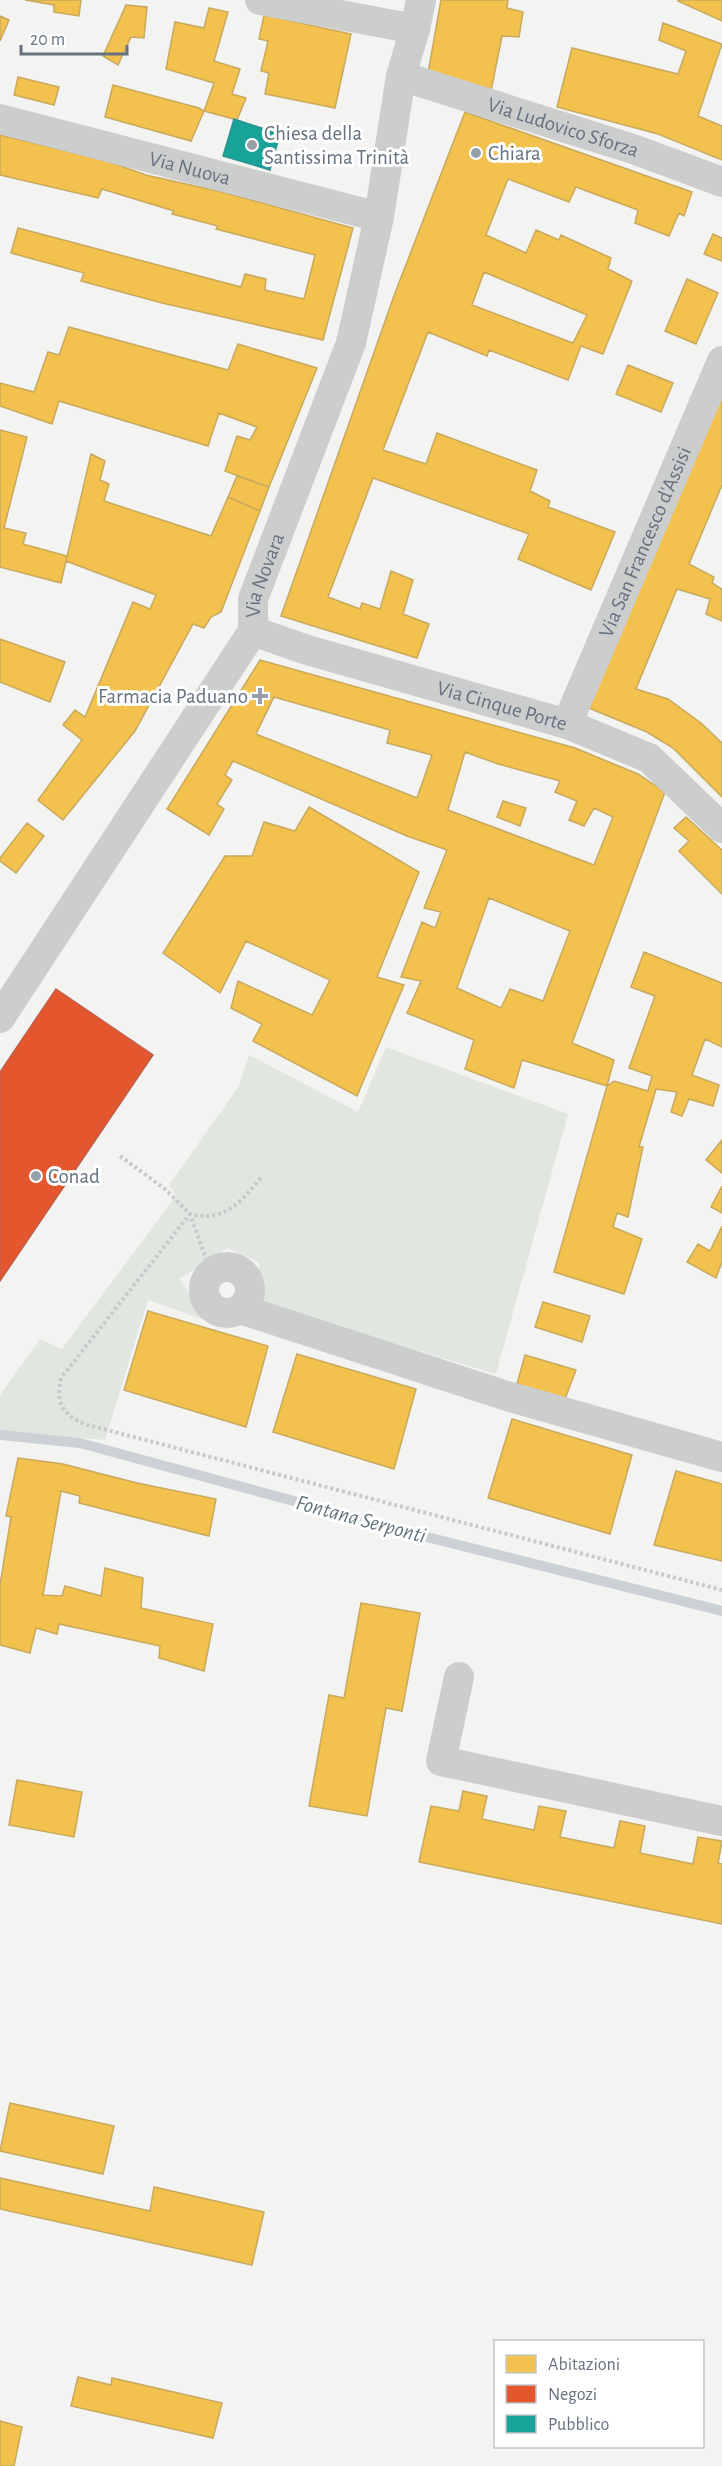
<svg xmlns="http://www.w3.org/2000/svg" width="722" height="2466" font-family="'Alegreya Sans',sans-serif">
	<rect width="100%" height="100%" fill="#f3f3f2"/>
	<!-- green -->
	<path fill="#e2e6e0" d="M386,1047l182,67 -72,260 -235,-70 -2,-42 -31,-14 -49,31 31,43 -62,-22 -43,140 -105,-9v-36l40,-56 22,10 114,-153 -7,-11 70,-99 10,-31 109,57z"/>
	<!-- homes -->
	<path fill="#f2c14e" stroke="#c8a95d" stroke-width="1.5" fill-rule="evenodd" d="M25,0h56l-2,16 -25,-4v-7z
		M441,0h67l-1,8 16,4 -4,25 -17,-1 -11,55 -63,-18z
		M722,0v21l-44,-20 1,-1z
		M126,5l21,2 -3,31 -13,-1 -13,28 -15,-9z
		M209,8l19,4 -14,49 26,8 -8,25 14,4 -9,22 -33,-9 10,-28 -48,-14 9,-47 29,6z
		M264,15l87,19 -16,74 -70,-14 4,-21 -8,-2 7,-30 -9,-2z
		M0,16l9,4 -9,21z
		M663,23l59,21 -24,72 24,10v34l-64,-26 -101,-27 15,-59 106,26 8,-23 -27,-11z
		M18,77l41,10 -5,18 -40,-10z
		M113,85l86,23 5,3 -13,30 -86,-24z
		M465,112l227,80 -8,24 -5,-3 -10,23 -34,-13 3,-13 -62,-23 -7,15 -61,-23 -22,56 40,18 10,-23 23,10 2,-5 50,23 -3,11 24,12 -29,73 -22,-8 -13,34 -79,-30 -2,6 -59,-24 -45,118 43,14 11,-31 100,37 -7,21 20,10 -2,6 67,25 -24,58 -73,-31 11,-25 -156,-56 -45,119 32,12 2,-6 18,6 11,-38 22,9 -10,34 26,10 -12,34 -136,-42 114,-323zM484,272l103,43 -14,28 -101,-38z
		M0,135l107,26 39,14 76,17 131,36 -30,112 -161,-37 -81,-22 3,-8 -73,-20 7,-25 223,59 4,-13 21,5 -1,11 39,9 11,-44 -99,-26 2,-3 -46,-12 2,-3 -72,-22 -4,9 -98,-23z
		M713,234l9,4v23l-18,-7z
		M687,279l31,14 -22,51 -31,-13z
		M69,327l159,43 10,-26 79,24 -48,119 -44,-16 12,-35 13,4 7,-13 -38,-14 -11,33 -149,-45 -7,23 -52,-18v-23l34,9 14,-40 11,3z
		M628,365l45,18 -12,29 -45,-18z
		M722,382v103l-33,79 25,13 -2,6 10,6v32l-16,-7 4,-15 -33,-10 -41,100 32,10 33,24 21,20v54l-49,-49 -26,-16 -63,-26z
		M0,430l27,7 -23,91 22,5 -3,11 44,12 -6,27 -61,-16z
		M91,454l14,7 -5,19 9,4 -5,17 107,35 17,-39 32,14 -39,101 -10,5 -7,11 -11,-4 -58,107 -72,89 -25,-20 44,-60 -19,-15 12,-15 10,7 48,-115 17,7 6,-14 -90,-34z
		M237,476l32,11 -9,24 -32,-14z
		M0,639l65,23 -15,40 -50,-20z
		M260,660l315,88 63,26 27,18 -93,251 42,17 -7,26 -85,-26 -8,28 -49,-19 9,-29 -67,-27 14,-32 -20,-4 21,-55 13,6 6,-16 -17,-4 23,-58 -40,-14 -174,-75 -8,14 7,5 -15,24 7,5 -15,26 -42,-26zM274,697l116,33 -3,13 45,12 -15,43 -161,-64zM465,752l33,12 62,17 -5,11 22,9 -8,19 15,6 10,-18 19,9 -19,48 -146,-55zM489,898l81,33 -27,70 -33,-12 -9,19 -44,-20z
		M503,801l23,7 -6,18 -23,-9z
		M309,807l110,65 -42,105 27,8 -47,111 -104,-55 9,-17 -31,-16 7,-27 74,34 18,-35 -84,-39 -26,52 -57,-40 62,-97h27l12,-34 31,9z
		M686,817l36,33v44l-43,-43 10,-10 -15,-13z
		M27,823l17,13 -28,37 -16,-12v-3z
		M644,952l78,31v64l-17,-8 -13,36 27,10 -6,21 -24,-7 -7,17 -11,-4 6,-20 -21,-3 -17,58h4l-15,70 -11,-4 -4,14 29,12 -18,55 -70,-22 53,-186 7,-5 34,10 4,-15 -23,-8 26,-72 -24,-9z
		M722,1140v33l-16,-13z
		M722,1186v27l-11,-6z
		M722,1226v36l-6,16 -29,-16 11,-18 12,7z
		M543,1302l47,14 -8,26 -47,-15z
		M148,1311l120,35 -22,81 -122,-37z
		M297,1354l119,35 -22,80 -121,-37z
		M525,1355l51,15 -11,29 -48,-15z
		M512,1419l120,36 -22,79 -122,-36z
		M18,1458l45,6 74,19 79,16 -7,37 -130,-33 1,-7 -19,-5 -18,104 19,1 3,-10 36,10 4,-28 38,10 -2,30 72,16 -9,47 -45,-13 1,-12 -101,-22 -2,10 -21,-6 -6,25 -30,-8v-60l11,-68 -5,-1z
		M676,1471l46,13v77l-68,-16z
		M361,1603l59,10 -18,98 -16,-3 -19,108 -58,-10 20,-111 15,3z
		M17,1780l65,12 -8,45 -65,-12z
		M463,1791l24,5 -5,23 52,11 5,-24 27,5 -6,26 54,11 6,-27 25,5 -5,27 53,11 5,-27 24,4 -4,22 4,1v60l-303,-62 12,-56 28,5z
		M10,2103l104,23 -11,48 -103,-23z
		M0,2178l150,33 4,-24 110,25 -12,53 -252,-56z
		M78,2377l33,8 1,-7 110,25 -9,35 -142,-32z
		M0,2421l22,6 -8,39h-14z"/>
	<!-- shops -->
	<path fill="#e4572e" stroke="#be5f47" stroke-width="1.5" d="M56,989l97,66 -153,226v-209z"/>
	<!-- public -->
	<path fill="#17a398" stroke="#2f9491" stroke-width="1.5" d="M234,119l46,15 -10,36 -47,-14z"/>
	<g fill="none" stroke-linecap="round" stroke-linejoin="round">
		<!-- stream -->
		<path stroke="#cbd1d5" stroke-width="10" d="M0,1435l80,8 339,92 303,76"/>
		<!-- path -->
		<path stroke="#c8c9ca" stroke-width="4" stroke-dasharray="3 3" stroke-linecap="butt" d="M120,1156l45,33 25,25 21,59
			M261,1178c-20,23 -36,45 -71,36l-129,164c-5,25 0,35 23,46l638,166"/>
		<!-- street -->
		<g stroke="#cccdcd" stroke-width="30">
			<path d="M260,0l155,29"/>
			<path id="s1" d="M401,76l232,73 89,33"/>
			<path id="s2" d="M0,119l379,98"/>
			<path id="s3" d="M253,631l51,18 263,75 82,34 73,70"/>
			<path id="s4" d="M567,724l155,-363"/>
			<path id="s5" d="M0,1018l253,-387v-32l98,-256 28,-126 22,-141 14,-47 6,-29"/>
			<circle cx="227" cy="1290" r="23"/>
			<path d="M240,1309l267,87 215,61"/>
			<path d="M459,1677l-18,84 281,60"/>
		</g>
	</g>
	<!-- markers -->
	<g fill="#979fa8" stroke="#fff" stroke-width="2">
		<circle cx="252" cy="145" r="6"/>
		<circle cx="476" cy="153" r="6"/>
		<path d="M257 687h6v6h6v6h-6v6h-6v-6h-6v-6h6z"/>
		<circle cx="36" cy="1176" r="6"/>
	</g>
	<g text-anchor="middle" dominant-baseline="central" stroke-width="6" stroke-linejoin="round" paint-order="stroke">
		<!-- street labels -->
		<g font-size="21" fill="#667280" stroke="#fff">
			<text stroke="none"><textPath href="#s1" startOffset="170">Via Ludovico Sforza</textPath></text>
			<text stroke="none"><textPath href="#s2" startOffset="196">Via Nuova</textPath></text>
			<text stroke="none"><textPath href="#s4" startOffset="198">Via San Francesco d'Assisi</textPath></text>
			<text stroke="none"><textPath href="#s5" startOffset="520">Via Novara</textPath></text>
			<text stroke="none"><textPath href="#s3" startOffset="260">Via Cinque Porte</textPath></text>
		</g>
		<!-- poi labels -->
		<g font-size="21" fill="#667280" stroke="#fff" text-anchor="start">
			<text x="264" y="133">Chiesa della<tspan x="264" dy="24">Santissima Trinità</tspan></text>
			<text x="488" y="153">Chiara</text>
			<text x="248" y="696" text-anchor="end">Farmacia Paduano</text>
			<text x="48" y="1176">Conad</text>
		</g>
		<!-- water labels -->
		<g font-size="22" font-style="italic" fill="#61737d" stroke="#fff">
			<text transform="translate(361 1519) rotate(15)">Fontana Serponti</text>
		</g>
	</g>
	<!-- legend -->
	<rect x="494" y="2340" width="210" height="108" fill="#ffffff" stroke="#c2c7cc" stroke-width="1.5"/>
	<rect x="506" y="2355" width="30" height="18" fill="#f2c14e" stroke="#c2c7cc" stroke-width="1.5"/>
	<text x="548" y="2370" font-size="18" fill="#667280">Abitazioni</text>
	<rect x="506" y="2385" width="30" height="18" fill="#e4572e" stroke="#c2c7cc" stroke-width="1.5"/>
	<text x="548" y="2400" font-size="18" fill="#667280">Negozi</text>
	<rect x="506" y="2415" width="30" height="18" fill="#17a398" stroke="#c2c7cc" stroke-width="1.5"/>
	<text x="548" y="2430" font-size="18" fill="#667280">Pubblico</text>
	<!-- scale -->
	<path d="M21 45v9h106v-9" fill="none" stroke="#667280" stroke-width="3"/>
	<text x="30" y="45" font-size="18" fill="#667280" stroke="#ffffff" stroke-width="4.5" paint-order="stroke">20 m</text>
</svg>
